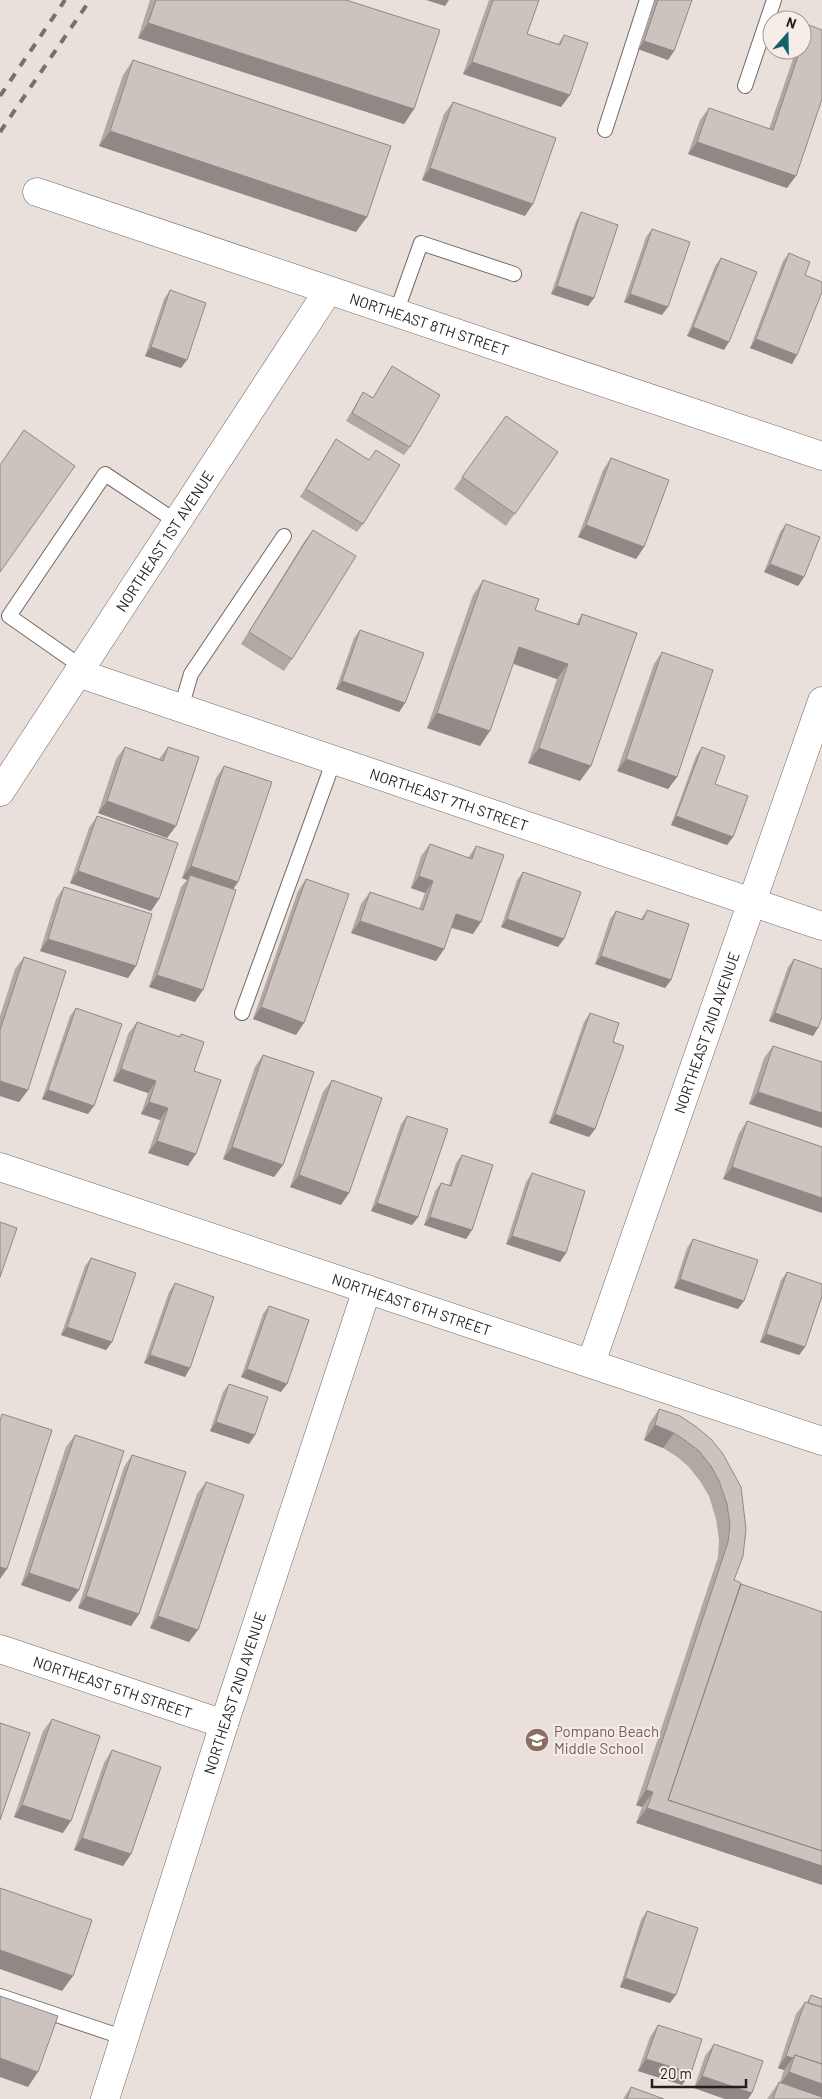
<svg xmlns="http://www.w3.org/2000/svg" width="822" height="2099" font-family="Barlow,sans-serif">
	<rect width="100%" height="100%" fill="#e9e0db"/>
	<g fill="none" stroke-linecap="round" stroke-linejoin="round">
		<!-- lane casing -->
		<g stroke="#716964" stroke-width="16">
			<path id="lane" d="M745,86l29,-86
				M605,130l42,-130
				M396,313l25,-70 93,31
				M82,667l-73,-51 96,-142 72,48
				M181,708l10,-34 93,-138
				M242,1013l92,-253
				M0,1996l125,42"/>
		</g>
		<!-- street casing -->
		<g stroke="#716964" stroke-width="29">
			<g id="street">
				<path id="s1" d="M37,192l785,264"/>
				<path id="s2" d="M78,673l744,253"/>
				<path id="s3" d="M0,792l328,-501"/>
				<path id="s4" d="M0,1167l822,274"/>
				<path id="s5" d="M591,1363l231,-662"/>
				<path id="s6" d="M0,1649l224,75"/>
				<path id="s7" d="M105,2099l119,-375 143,-435"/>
			</g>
		</g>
		<!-- lane -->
		<use href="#lane" stroke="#fff" stroke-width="14"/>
		<!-- street -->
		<use href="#street" stroke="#fff" stroke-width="28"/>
		<!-- rail -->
		<path stroke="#76706d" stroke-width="4" stroke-dasharray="9 9" stroke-linecap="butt" d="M0,96l65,-96
			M0,132l90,-132"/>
	</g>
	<!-- wall -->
	<path fill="#afa8a3" d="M150,0h196l68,109 -10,15 -266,-86z
		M489,0h50l-12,34 31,10 6,-9 -3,72 -98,-33z
		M655,0h37l-18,51 -6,9 -30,-11z
		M809,25l-22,163 -99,-34 12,-34 9,-12 60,21 27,-79h6v-15z
		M133,60l223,172 -257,-86 24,-71z
		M453,102l72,114 -103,-36 22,-66z
		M581,212l13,86 -6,8 -37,-12 25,-73z
		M652,229l10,86 -38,-13 22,-65z
		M789,253l16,22 -13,89 -42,-16 33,-87z
		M721,258l3,92 -37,-14 28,-70z
		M170,290l11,78 -36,-12 19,-57z
		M392,366l18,81 -6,8 -58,-34 17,-29 10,6z
		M506,416l52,36 -52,74 -52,-37z
		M336,439l27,85 -6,8 -57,-35z
		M611,458l33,89 -8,12 -58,-22 25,-67z
		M786,524l18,53 -6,9 -34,-14 16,-40z
		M313,530l-21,129 -8,12 -43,-27 63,-102z
		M483,580l52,30 41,14 6,-10 -2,167 -52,-18 29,-84 -44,-15 -33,82 -53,-18 46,-133z
		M360,630l45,73 -6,9 -63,-23 18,-51z
		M662,652l15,125 -9,12 -51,-18 37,-107z
		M125,747l34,12 9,-12 -1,91 -69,-25 18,-54z
		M702,747l31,90 -6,8 -56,-20 25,-69z
		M224,766l9,124 -38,112 -46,-15 32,-100 6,-7 -5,-2 34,-100z
		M97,816l62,83 -8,12 -81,-28 19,-55z
		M430,844l38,14 8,-12 -3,88 -22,-6 -7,21 -8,12 -85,-28 10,-29 9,-12 49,17 6,-16 -14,-5 10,-32z
		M523,872l35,75 -57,-20 16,-47z
		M306,879l-10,156 -43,-16 45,-128z
		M64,887l72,79 -8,12 -88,-27 16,-52z
		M647,910l24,70 -6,8 -70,-24 15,-45 6,-8 25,8z
		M24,957l4,133 -9,12 -19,-6v-80l15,-47z
		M794,959l19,77 -44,-15 19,-54z
		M76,1008l12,106 -46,-15 28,-83z
		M590,1013l23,29 -18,87 -6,8 -40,-14 35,-101z
		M137,1022l42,15 2,-3 13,37 -6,95 -40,-13 12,-33 -19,-6 7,-21 -35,-12 15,-47z
		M773,1046l49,16 -73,42 15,-46z
		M263,1055l11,122 -51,-18 32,-92z
		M332,1080l9,125 -51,-18 33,-95z
		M407,1116l11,101 -6,8 -41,-14 30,-87z
		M747,1121l75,26 -99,32 16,-46z
		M462,1155l10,75 -6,9 -42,-14 11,-34 6,-8 8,2 7,-22z
		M532,1173l34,80 -6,9 -54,-18 20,-62z
		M693,1239l45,70 -64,-21 13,-40z
		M91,1258l21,84 -6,8 -45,-15 24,-69z
		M787,1272l18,75 -6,8 -39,-13 21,-62z
		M175,1283l15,85 -5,9 -41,-14 25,-71z
		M269,1306l12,86 -40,-15 22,-63z
		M229,1384l26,51 -6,9 -39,-13 13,-39z
		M659,1409l82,78 -7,93 7,4 81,28 -186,211 6,-16 -6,-2 82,-248 1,-17 -3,-21 -7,-23 -9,-15 -12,-15 -12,-10 -13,-8 -19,-8 5,-16z
		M75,1435l4,155 -9,12 -49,-17 45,-138z
		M132,1455l7,159 -8,12 -53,-18 46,-141z
		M206,1482l-17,160 -39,-14 47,-134z
		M52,1719l11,114 -49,-16 29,-86z
		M112,1750l19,104 -8,12 -49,-16 30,-87z
		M647,1911l23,92 -50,-16 21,-67z
		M811,1995l11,104h-55l12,-17h1l4,-12 -6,-2 18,-54 9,-12h2z
		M658,2025l33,48 -9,12 -44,-14 12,-34z
		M714,2044l38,49 -4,6h-23l-31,-11 11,-32z
		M631,2087l33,12h-41z"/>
	<!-- shaded-wall -->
	<path fill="#8f8885" d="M426,0h23l-4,6z
		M148,23l266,86 -10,15 -266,-86z
		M644,41l30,10 -6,9 -30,-11z
		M472,62l98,33 -9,12 -98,-33z
		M110,131l257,86 -11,15 -257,-86z
		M697,142l99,34 -9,12 -99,-34z
		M430,168l103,36 -8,12 -103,-36z
		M557,286l37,12 -6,8 -37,-12z
		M630,294l38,13 -6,8 -38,-13z
		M693,327l36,15 -5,8 -37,-14z
		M756,339l41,16 -5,9 -42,-16z
		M151,347l36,13 -6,8 -36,-12z
		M586,525l58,22 -8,12 -58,-22z
		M770,564l34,13 -6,9 -34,-14z
		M519,647l49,17 -11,15 -48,-17z
		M342,681l63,22 -6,9 -63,-23z
		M437,713l53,18 -10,15 -53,-18z
		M539,748l52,18 -11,15 -52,-18z
		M626,759l51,18 -9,12 -51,-18z
		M107,801l69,25 -9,12 -69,-25z
		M676,816l57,21 -6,8 -56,-20z
		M191,866l47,16 -8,12 -40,-19 -3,5 -5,-2z
		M78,871l81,28 -8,12 -81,-28z
		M419,876l14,5 -8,12 -14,-5z
		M456,914l25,8 -8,12 -26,-8z
		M507,919l57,20 -6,8 -57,-20z
		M360,921l84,28 -8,12 -85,-28z
		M48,939l88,27 -8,12 -88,-27z
		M601,956l70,24 -6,8 -70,-24z
		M157,975l46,15 -8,12 -46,-15z
		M261,1007l43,16 -8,12 -43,-16z
		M775,1013l43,15 -5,8 -44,-15z
		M121,1069l35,12 -8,12 -35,-12z
		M0,1081l28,9 -9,12 -19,-6z
		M48,1090l46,16 -6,8 -46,-15z
		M758,1092l64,21v15l-73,-24z
		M149,1102l19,6 -8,12 -19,-6z
		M555,1114l40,15 -6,8 -40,-14z
		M157,1141l39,13 -8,12 -40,-13z
		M232,1147l51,18 -9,12 -51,-18z
		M732,1167l90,31v15l-99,-34z
		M299,1175l50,18 -8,12 -51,-18z
		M377,1203l41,14 -6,8 -41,-14z
		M430,1217l42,13 -6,9 -42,-14z
		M512,1236l54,17 -6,9 -54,-18z
		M680,1279l64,22 -6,8 -64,-21z
		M67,1327l45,15 -6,8 -45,-15z
		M766,1334l39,13 -6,8 -39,-13z
		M150,1355l40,13 -5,9 -41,-14z
		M247,1369l40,15 -6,8 -40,-15z
		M216,1422l39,13 -6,9 -39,-13z
		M655,1425l19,8 -11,15 -19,-8z
		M0,1567l7,2 -7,10z
		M29,1573l50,17 -9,12 -49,-17z
		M86,1596l53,18 -8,12 -53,-18z
		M158,1616l40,14 -9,12 -39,-14z
		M646,1790l7,2 -11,15 -6,-2z
		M22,1805l49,16 -8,12 -49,-16z
		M647,1808l175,46v31l-186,-62z
		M82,1838l49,16 -8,12 -49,-16z
		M0,1950l73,26 -11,15 -62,-22z
		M625,1978l51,17 -6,8 -50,-16z
		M786,2056l7,2 -9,12 -6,-2z
		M0,2058l38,14 -10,15 -28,-10z
		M646,2059l45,14 -9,12 -44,-14z
		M789,2072l33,12v15l-44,-12z
		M702,2076l50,17 -4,6h-23l-31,-11z"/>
	<!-- building -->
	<path fill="#ccc3be" stroke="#8f8885" d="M156,0h190l94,30 -26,79 -266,-86z
		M493,0h46l-12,34 33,11 4,-10 24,8 -18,52 -98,-33z
		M658,0h34l-18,51 -30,-10z
		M809,25l13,5v69l-26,77 -99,-34 12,-34 64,22 27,-80h2v-5z
		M133,60l258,86 -24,71 -257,-86z
		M453,102l103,36 -23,66 -103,-36z
		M581,212l37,13 -24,73 -37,-12z
		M652,229l38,13 -22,65 -38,-13z
		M789,253l21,9 -5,13 17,7v10l-25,63 -41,-16z
		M721,258l36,14 -28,70 -36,-15z
		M170,290l36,13 -19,57 -36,-13z
		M392,366l48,29 -30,52 -58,-34 11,-21 10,6z
		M506,416l52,36 -43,62 -53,-37z
		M24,430l51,36 -75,106v-107z
		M336,439l33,21 7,-10 24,15 -37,59 -57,-35z
		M611,458l58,22 -25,67 -58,-22z
		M786,524l34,13 -16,40 -34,-13z
		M313,530l43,26 -64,103 -43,-27z
		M483,580l56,19 -4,11 44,15 3,-11 55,19 -46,133 -52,-18 29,-84 -49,-17 -29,84 -53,-18z
		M360,630l64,23 -19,50 -63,-22z
		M662,652l51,18 -36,107 -51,-18z
		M125,747l38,14 5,-14 31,10 -23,69 -69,-25z
		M702,747l23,9 -10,28 33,12 -15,41 -57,-21z
		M224,766l48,16 -34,100 -47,-16z
		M97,816l81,27 -19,56 -81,-28z
		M430,844l42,15 4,-13 28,9 -23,67 -25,-8 -12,35 -84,-28 10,-29 53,18 10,-29 -14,-5z
		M523,872l58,20 -17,47 -57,-20z
		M190,875l46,15 -33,100 -46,-15z
		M306,879l43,15 -45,129 -43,-16z
		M64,887l88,27 -16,52 -88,-27z
		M647,910l42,14 -18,56 -70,-24 15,-45 27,9z
		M24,957l42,14 -38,119 -28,-9v-51z
		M794,959l28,10v48l-4,11 -43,-15z
		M76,1008l46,16 -28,82 -46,-16z
		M590,1013l29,10 -6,19 11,4 -29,83 -40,-15z
		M137,1022l43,15 1,-3 23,8 -10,29 27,9 -25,74 -39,-13 11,-33 -19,-6 7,-21 -35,-12z
		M773,1046l49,16v51l-64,-21z
		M263,1055l51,17 -31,93 -51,-18z
		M332,1080l50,18 -33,95 -50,-18z
		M407,1116l41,13 -30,88 -41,-14z
		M747,1121l75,26v51l-90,-31z
		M462,1155l31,10 -21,65 -42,-13 11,-34 10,3z
		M532,1173l53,18 -19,62 -54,-17z
		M0,1222l17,6 -17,49z
		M693,1239l65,21 -14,41 -64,-22z
		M91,1258l45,15 -24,69 -45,-15z
		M787,1272l35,12v12l-17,51 -39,-13z
		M175,1283l39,14 -24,71 -40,-13z
		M269,1306l40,14 -22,64 -40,-15z
		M229,1384l39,13 -13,38 -39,-13z
		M659,1409l21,7 15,10 16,13 12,15 18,33 5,42 -3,27 -9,24 7,3 -73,217 154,51v15l-175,-58 6,-16 -7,-2 82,-248 2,-17 -3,-21 -8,-23 -8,-15 -12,-15 -13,-10 -12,-8 -19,-8z
		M2,1414l50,16 -45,139 -7,-2v-146z
		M75,1435l49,16 -45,139 -50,-17z
		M132,1455l54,17 -47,142 -53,-18z
		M206,1482l38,13 -46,135 -40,-14z
		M741,1584l81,28v239l-154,-51z
		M52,1719l48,17 -29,85 -49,-16z
		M0,1723l30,10 -30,87z
		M112,1750l49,17 -30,87 -49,-16z
		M0,1888l92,32 -19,56 -73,-26z
		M647,1911l51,17 -22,67 -51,-17z
		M811,1995l11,4v8l-14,-4z
		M0,1996l58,20 -20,56 -38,-14z
		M805,2002l17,5v57l-27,-9 -2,3 -7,-2z
		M658,2025l44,14 -11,34 -45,-14z
		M714,2044l49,17 -11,32 -50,-17z
		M795,2055l27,9v20l-33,-12z
		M779,2082l43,15v2h-49z
		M631,2087l33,12h-37z"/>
	<!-- icons -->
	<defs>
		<g id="school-disc" transform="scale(1.25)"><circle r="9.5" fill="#8d6e63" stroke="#f6ede8"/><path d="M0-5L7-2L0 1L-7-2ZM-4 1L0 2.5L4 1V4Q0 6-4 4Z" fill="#fff"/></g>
	</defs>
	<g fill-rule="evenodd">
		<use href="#school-disc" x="537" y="1740"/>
	</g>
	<g text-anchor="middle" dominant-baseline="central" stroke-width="4" stroke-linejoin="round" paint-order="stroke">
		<!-- street labels -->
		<g font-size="15" fill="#211e1c" stroke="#f6ede8">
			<text stroke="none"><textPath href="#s1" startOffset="414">NORTHEAST 8TH STREET</textPath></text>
			<text stroke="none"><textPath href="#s3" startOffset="300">NORTHEAST 1ST AVENUE</textPath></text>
			<text stroke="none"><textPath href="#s2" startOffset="392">NORTHEAST 7TH STREET</textPath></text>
			<text stroke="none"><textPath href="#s5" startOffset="350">NORTHEAST 2ND AVENUE</textPath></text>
			<text stroke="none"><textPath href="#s4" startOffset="434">NORTHEAST 6TH STREET</textPath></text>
			<text stroke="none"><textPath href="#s6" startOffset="119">NORTHEAST 5TH STREET</textPath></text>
			<text stroke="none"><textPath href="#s7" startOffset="426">NORTHEAST 2ND AVENUE</textPath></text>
		</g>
		<!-- education labels -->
		<g font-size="15" fill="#785e54" stroke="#f6ede8" text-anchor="start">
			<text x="554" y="1731">Pompano Beach<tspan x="554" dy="17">Middle School</tspan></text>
		</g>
	</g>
	<!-- north arrow -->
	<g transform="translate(787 35) rotate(20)"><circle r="24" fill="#f6ede8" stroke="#a19a96"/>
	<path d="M0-4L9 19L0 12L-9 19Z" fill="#11606a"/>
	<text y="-8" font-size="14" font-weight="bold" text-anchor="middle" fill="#211e1c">N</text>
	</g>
	<!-- scale -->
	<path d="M652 2079v8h94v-8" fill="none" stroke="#211e1c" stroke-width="2.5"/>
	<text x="660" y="2079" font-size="15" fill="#211e1c" stroke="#f6ede8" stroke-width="4" paint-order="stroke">20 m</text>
</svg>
